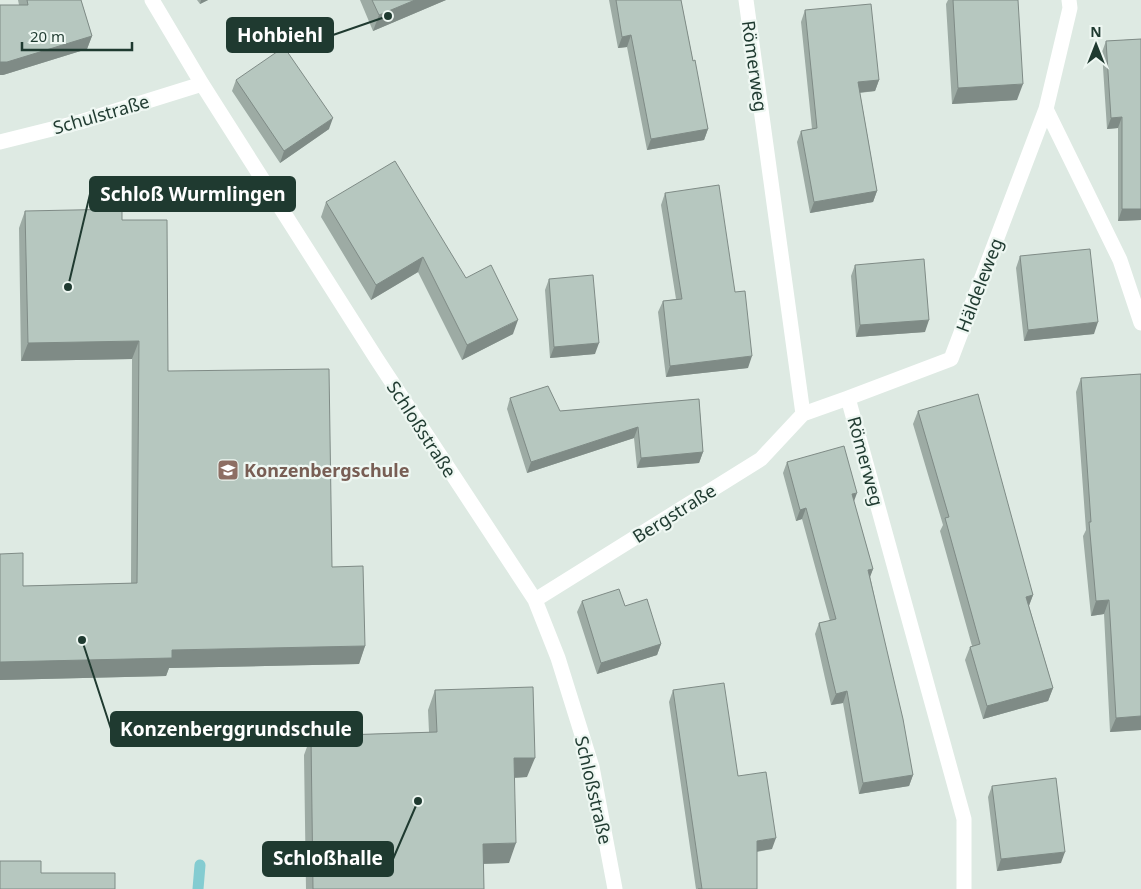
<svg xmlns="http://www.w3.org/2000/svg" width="1141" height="889" font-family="'Noto Sans',sans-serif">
	<rect width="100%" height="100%" fill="#deeae3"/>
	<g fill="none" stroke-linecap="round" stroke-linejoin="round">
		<!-- stream -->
		<path stroke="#84ccd1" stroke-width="11" d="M198,889l2,-24"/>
		<!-- minor -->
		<path stroke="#fff" stroke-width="15" d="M152,0l50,84 174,274 159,242 23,58 34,109 23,122
			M746,0l57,414 45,-16 116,421v70
			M1046,109l74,151 21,63
			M0,142l80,-20 122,-38
			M848,398l103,-39 95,-250 24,-101 -1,-8
			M535,600l226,-141 42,-45"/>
	</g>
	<!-- wall -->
	<path fill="#9daba4" d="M18,0h63l11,36 -5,13 -84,26 16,-70z
		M197,0h11l-8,4z
		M360,0h86l-73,31z
		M609,0h72l12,61 15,68 -4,11 -57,10 -20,-103 -9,1z
		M948,0h70l-1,100 -65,4 -6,-100z
		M805,10l74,70 -4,11 -15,2 17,98 -4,11 -63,11 -13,-71 4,-11 11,-2 -11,-107z
		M1141,39v181l-23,1v-93l-11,1 -5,-77 4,-11z
		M236,80l93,49 -49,34 -48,-72z
		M665,193l70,99 13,76 -82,9 -8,-65 5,-11 13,-2 -15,-94z
		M326,202l140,76 47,56 -51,26 -44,-88 -47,28 -50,-83z
		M25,211l97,9 46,151 164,196 33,79 -6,18 -190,4 -3,8 -166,4v-126l23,32 108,-3 1,-224 -111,2 -2,-133z
		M1020,256l74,78 -70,7 -8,-73z
		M855,265l70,67 -69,5 -5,-61z
		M549,279l46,75 -45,4 -5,-68z
		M1141,374v356l-31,2 -6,-118 -13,2 -8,-80 3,-6 -10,-138 5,-14z
		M510,398l50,13 139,-12 4,53 -4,11 -62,5 -3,-30 -107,35 -20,-64z
		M918,411l115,184 -4,11 24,82 -5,13 -65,18 -18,-59 5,-13 2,-1 -32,-115 3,-6 -30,-101z
		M787,462l67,40 19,67 -3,7 43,199 -4,11 -50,8 -16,-91 -12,2 -16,-71 4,-11 11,-2 -28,-102 -6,2 -13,-48z
		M582,601l43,5 36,38 -4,11 -60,19 -20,-62z
		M435,690l92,87 -13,1 -5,85 -26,1 1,25h-178l-2,-134 7,-19 118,-4 -1,-22z
		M673,690l65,86 34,73 -15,3v37h-61l-27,-187z
		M992,786l69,77 -64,8 -9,-74z"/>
	<!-- shaded-wall -->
	<path fill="#7f8b86" d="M201,0h7l-8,4z
		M415,0h31l-73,31 6,-16z
		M631,35l-4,12 -9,1 4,-11z
		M92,36l-5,13 -84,26h-3v-13z
		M879,80l-4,11 -21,2 4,-11z
		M1023,84l-6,16 -65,4 6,-16z
		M1122,117l-4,11 -11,1 4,-11z
		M333,118l-4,11 -49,34 4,-12z
		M708,129l-4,11 -57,10 4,-11z
		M877,191l-4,11 -63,11 4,-11z
		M1122,209h19v11l-23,1z
		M423,257l-5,15 -47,28 5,-15z
		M518,320l-5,14 -51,26 5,-15z
		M929,320l-4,12 -69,5 4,-12z
		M1098,322l-4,12 -70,7 4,-11z
		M139,341l-7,18 -111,2 7,-18z
		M599,343l-4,11 -45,4 4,-11z
		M752,356l-4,12 -82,9 4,-11z
		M638,427l-4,11 -107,35 4,-11z
		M703,452l-4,11 -62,5 4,-10z
		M857,493l-4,11 -1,-10z
		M806,508l-4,11 -6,2 4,-11z
		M873,569l-4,11 -1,-10z
		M1033,595l-5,13 -2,-11z
		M1109,600l-5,14 -13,2 5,-15z
		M661,644l-4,11 -60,19 4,-11z
		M365,646l-6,18 -190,4 -3,8 -166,4v-18l172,-12z
		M1053,688l-5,13 -65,18 4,-13z
		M847,691l-4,12 -12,2 5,-11z
		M1141,716v14l-31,2 6,-14z
		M514,758h21l-8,19 -20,1z
		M913,775l-4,11 -50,8 4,-11z
		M776,838l-4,11 -19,3 4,-11z
		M516,843l-7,20 -33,1 7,-20z
		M1065,852l-4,11 -64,8 4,-12z"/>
	<!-- building -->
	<path fill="#b6c7bf" stroke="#7f8b86" d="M27,0h54l11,36 -85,26h-7v-57h28z
		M372,0h43l-36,15z
		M616,0h65l12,61 2,-1 13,69 -57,10 -20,-104 -9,2z
		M953,0h65l5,84 -65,4z
		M871,4l8,76 -21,2 19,109 -63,11 -13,-71 16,-3 -12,-118z
		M1141,39v170h-19v-92l-11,1 -5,-77z
		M284,47l49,71 -49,33 -48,-71z
		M395,161l71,117 25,-13 27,55 -51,25 -44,-88 -47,28 -50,-83z
		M719,185l16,107 10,-1 7,65 -82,10 -7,-65 19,-2 -17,-106z
		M122,209v11h45l1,151 161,-2 3,198 31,-1 2,80 -193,4v8l-172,4v-108l23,-1v33l114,-3 2,-242 -111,2 -3,-132z
		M1090,249l8,73 -70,8 -8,-74z
		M924,259l5,61 -69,5 -5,-60z
		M593,275l6,68 -45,4 -5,-68z
		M1141,374v342l-25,2 -7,-118 -13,1 -7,-79h2l-10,-144z
		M548,386l12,25 139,-12 4,53 -62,6 -3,-31 -107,35 -21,-64z
		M978,394l55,201 -7,2 27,91 -66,18 -17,-59 10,-3 -35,-126 4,-1 -31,-106z
		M844,446l13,47 -5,1 21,75 -5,1 35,149 10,56 -50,8 -16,-92 -11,3 -17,-71 17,-4 -30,-111 -6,2 -13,-48z
		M619,589l6,17 22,-7 14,45 -60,19 -19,-62z
		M724,683l14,93 28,-4 10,66 -19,3v48h-59h4l-29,-199z
		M533,687l2,71h-21l2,85 -33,1 1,45h-171l-2,-153 126,-4 -2,-42z
		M1056,778l9,74 -64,7 -9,-73z
		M0,861h41v12h74v16h-115z"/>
	<!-- icons -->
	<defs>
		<g id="school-square" transform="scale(1.125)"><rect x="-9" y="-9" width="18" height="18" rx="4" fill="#8d6e63" stroke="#eef7f2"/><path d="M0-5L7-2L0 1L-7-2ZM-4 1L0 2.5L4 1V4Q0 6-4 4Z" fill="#fff"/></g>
	</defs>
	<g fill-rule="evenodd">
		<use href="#school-square" x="228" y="470"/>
	</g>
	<g text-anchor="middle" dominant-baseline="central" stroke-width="4.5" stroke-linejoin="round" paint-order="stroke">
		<!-- street labels -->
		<g font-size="18" fill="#1f3a30" stroke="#eef7f2">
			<text transform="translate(755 66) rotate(82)">Römerweg</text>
			<text transform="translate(101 114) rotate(-16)">Schulstraße</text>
			<text transform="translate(979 285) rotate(-69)">Häldeleweg</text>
			<text transform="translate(422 429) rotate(57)">Schloßstraße</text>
			<text transform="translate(866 461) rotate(75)">Römerweg</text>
			<text transform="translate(674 513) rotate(-32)">Bergstraße</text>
			<text transform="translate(594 790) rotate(77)">Schloßstraße</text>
		</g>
		<!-- education labels -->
		<g font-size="18" font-weight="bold" fill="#785e54" stroke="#eef7f2" text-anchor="start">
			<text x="244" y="470">Konzenbergschule</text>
		</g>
	</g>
	<!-- callouts -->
	<path fill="none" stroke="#1f3a30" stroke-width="2" d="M388 16L333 35M68 287L90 194M82 640L111 729M418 801L393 859"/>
	<g fill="#1f3a30" stroke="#eef7f2" stroke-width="2">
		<circle cx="388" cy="16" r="5"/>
		<circle cx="68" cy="287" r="5"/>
		<circle cx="82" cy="640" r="5"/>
		<circle cx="418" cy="801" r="5"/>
	</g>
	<g fill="#1f3a30" stroke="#1f3a30" stroke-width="2">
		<rect x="227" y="18" width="106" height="34" rx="5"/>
		<rect x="90" y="177" width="205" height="34" rx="5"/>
		<rect x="111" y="712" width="251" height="34" rx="5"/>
		<rect x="263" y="842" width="130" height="34" rx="5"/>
	</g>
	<g font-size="19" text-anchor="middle" font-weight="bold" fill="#fff">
		<text x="280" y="42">Hohbiehl</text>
		<text x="193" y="201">Schloß Wurmlingen</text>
		<text x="236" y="736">Konzenberggrundschule</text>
		<text x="328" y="865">Schloßhalle</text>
	</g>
	<!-- north arrow -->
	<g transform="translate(1096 45)" stroke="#eef7f2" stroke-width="4" paint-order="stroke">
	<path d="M0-4L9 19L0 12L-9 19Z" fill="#1f3a30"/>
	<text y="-8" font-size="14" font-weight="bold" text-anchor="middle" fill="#1f3a30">N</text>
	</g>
	<!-- scale -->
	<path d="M22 42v8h110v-8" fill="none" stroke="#1f3a30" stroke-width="2.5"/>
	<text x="30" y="42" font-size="15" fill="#1f3a30" stroke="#eef7f2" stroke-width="4" paint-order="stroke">20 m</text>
</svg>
